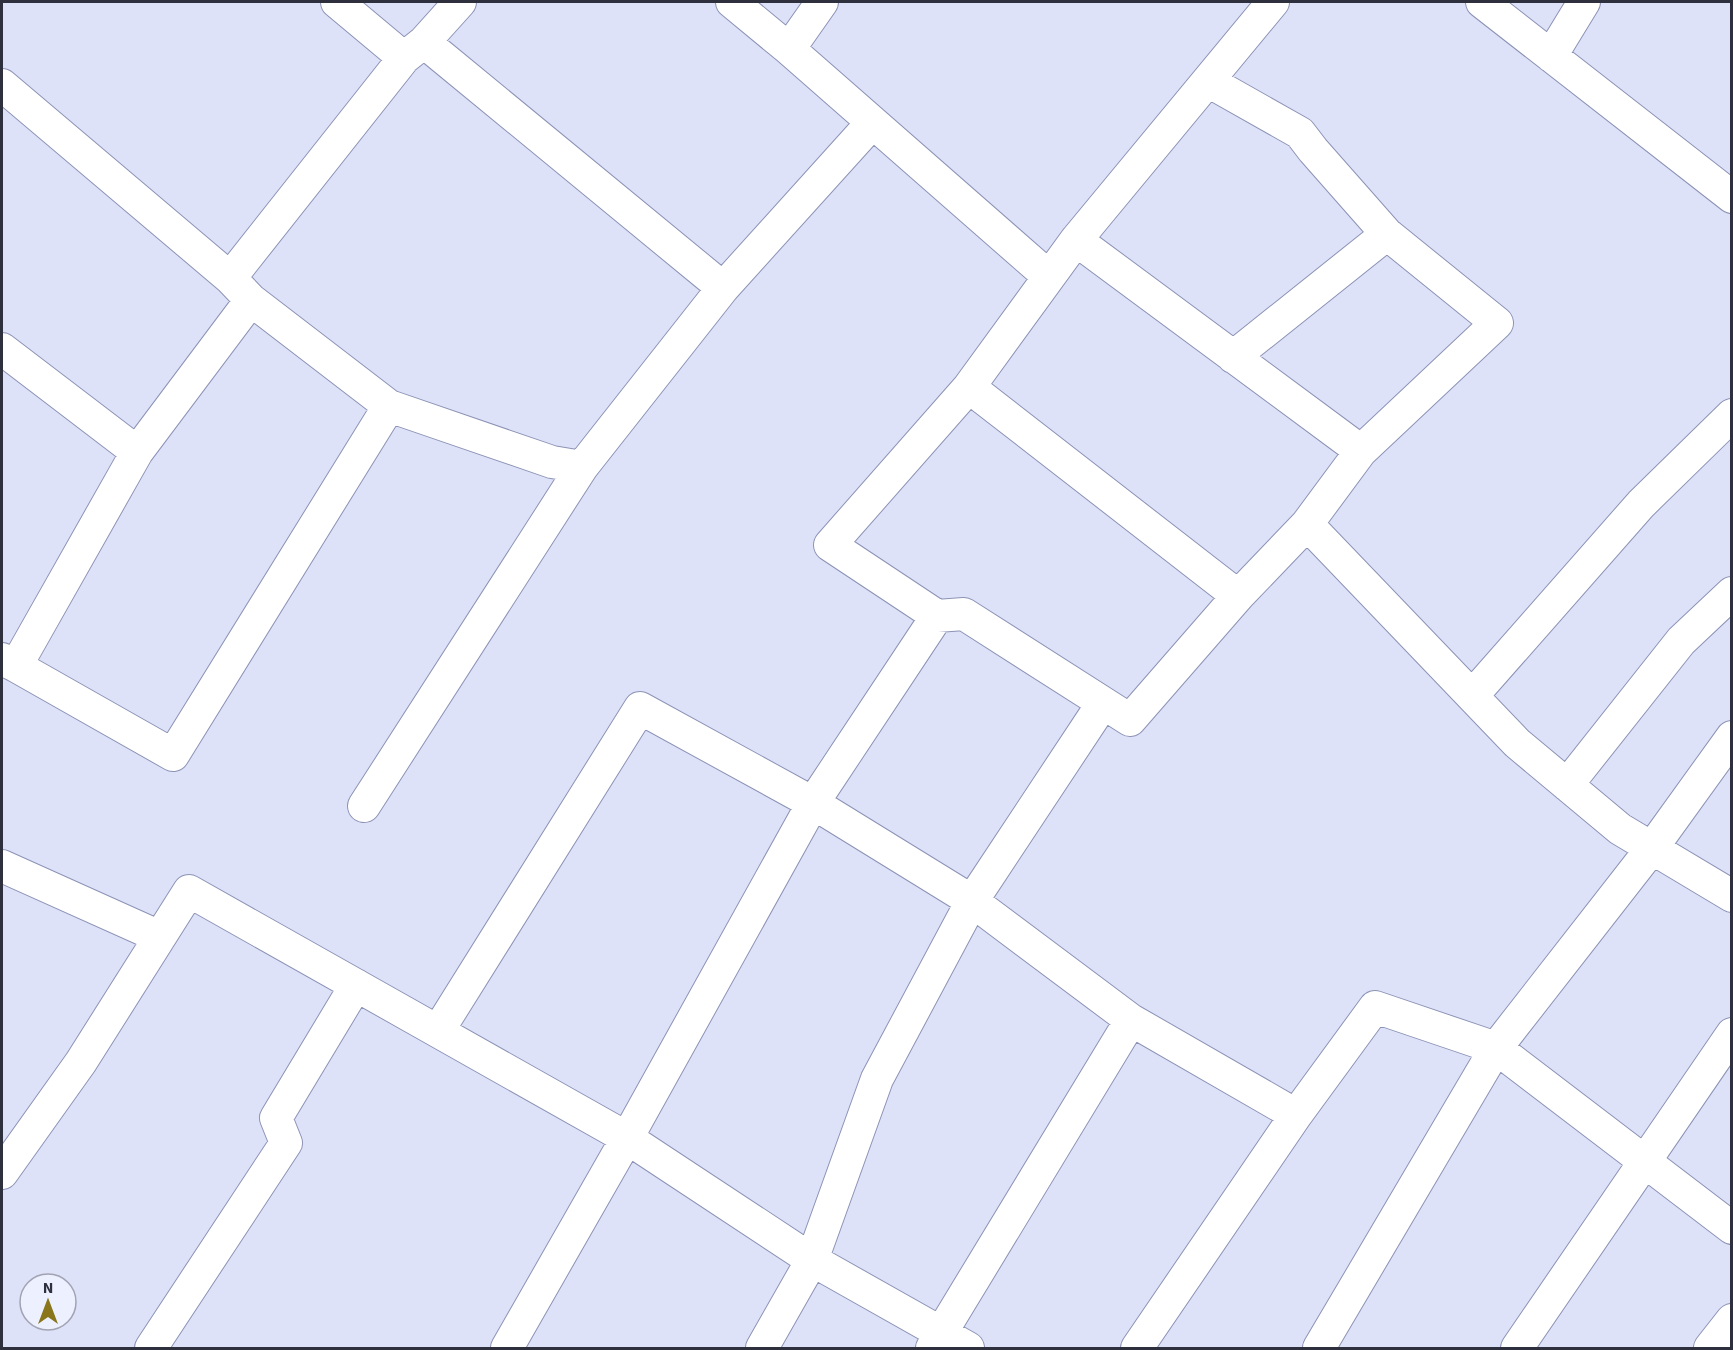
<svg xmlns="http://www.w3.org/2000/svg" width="1733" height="1350" font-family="'Source Sans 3',sans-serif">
	<rect width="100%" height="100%" fill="#dee2f9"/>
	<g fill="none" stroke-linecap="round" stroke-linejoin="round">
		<!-- minor casing -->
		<g stroke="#8c93b5" stroke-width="34">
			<path id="minor" d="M337,2l67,56 20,-16 36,-40
				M732,2l57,47 259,227
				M1273,2l-197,238 285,211 -54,73 210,219 103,86 112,67
				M1482,2l250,195
				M424,42l299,246
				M789,49l33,-47
				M1551,56l33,-54
				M1208,81l92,52 13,17 74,84
				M2,85l228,193 21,22 138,106 163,56 30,5 141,-179 149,-165
				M1076,240l-107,147 269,209 69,-72
				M230,278l174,-220
				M2,349l135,103 114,-152
				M1233,357l154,-123 110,89 -136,128
				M969,387l-139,158 107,71 27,-2 166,106 108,-124
				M937,616l-124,187 159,98 131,-198
				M2,659l14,7 121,-214
				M16,666l157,89 216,-349
				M1472,696l169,-192 91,-89
				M1567,785l114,-144 51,-48
				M364,806l218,-339
				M2,866l158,71
				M2,1173l79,-111 108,-171c146,82 292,165 438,247l186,-335 -173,-95 -202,323
				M151,1348l135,-205 -10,-25 80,-133
				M507,1348l120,-210 185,122 156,88
				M762,1348l50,-88 65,-181 95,-178 159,119 165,95
				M932,1348l199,-328
				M1137,1348l159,-233 79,-108 121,41 156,-200 80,-111
				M1319,1348l177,-300 236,180
				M1517,1348l215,-314
				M1710,1348l22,-28"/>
		</g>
		<!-- minor -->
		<use href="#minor" stroke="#fff" stroke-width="32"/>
	</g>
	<!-- border -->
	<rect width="1733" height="1350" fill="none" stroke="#2e303e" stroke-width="6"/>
	<!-- north arrow -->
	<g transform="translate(48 1302)"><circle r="28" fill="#edf0ff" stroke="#a1a3b2" stroke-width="1.5"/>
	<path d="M0-4.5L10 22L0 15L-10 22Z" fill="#89761a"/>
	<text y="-9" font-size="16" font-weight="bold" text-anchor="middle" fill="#2e303e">N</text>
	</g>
</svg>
